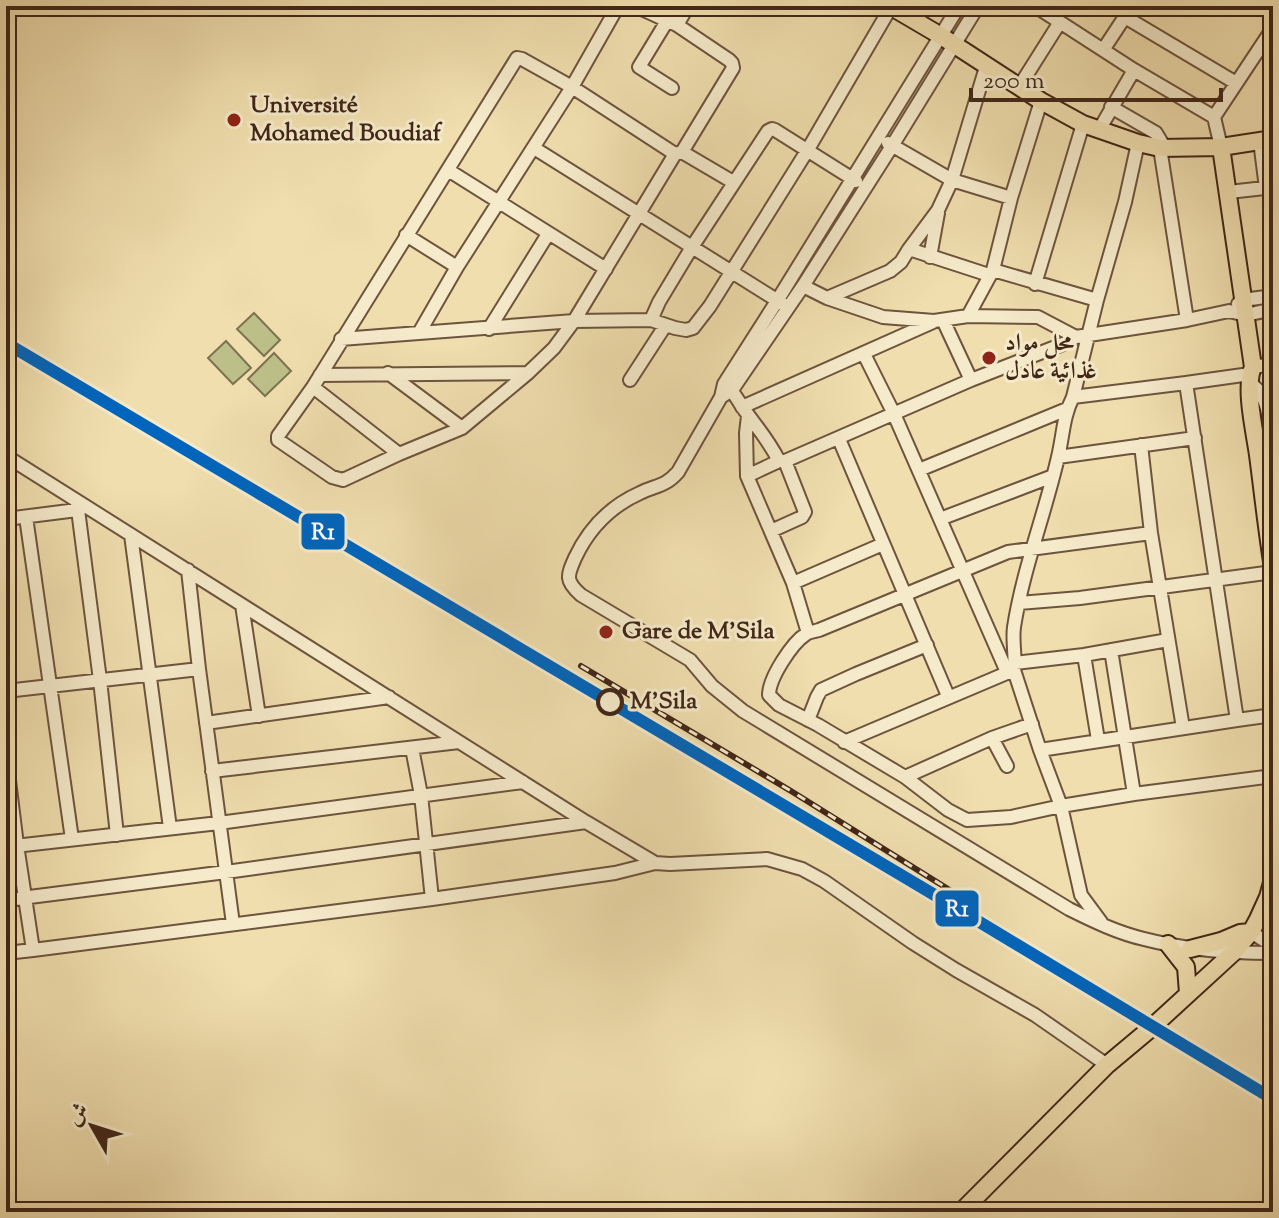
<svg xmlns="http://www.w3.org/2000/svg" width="1279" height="1218" font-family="'Sorts Mill Goudy',Amiri,serif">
	<rect width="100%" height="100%" fill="#f0deae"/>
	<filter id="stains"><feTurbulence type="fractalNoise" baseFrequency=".0025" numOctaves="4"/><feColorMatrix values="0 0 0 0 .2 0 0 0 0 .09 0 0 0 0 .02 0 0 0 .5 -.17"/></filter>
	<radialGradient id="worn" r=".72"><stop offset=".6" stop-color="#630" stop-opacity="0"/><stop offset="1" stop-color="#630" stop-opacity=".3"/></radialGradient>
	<!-- green -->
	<path fill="#bcc088" stroke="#7e7350" stroke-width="2" d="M254,313l26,27 -16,16 -27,-27z
		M226,341l25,27 -18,16 -25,-26z
		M274,353l17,18 -26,25 -17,-17z"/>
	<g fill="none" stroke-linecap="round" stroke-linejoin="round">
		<!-- minor casing -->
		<g stroke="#6d543e" stroke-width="16">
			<path id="minor" d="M635,6l42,19 52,35 3,3 1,5 -51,84 -7,2 -101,167 -20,27 -26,25 -66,55 -63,26 -56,26 -11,-3 -54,-37v-4l35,-49 204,-329 5,1 50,28 103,67
				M959,6l-182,295 -53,83 -3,13 -43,75c-13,15 -22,13 -38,21 -29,13 -51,35 -65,65 -8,18 -10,23 6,37l109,65 22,26 31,25 326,198c24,12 49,24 75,30 42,11 86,14 129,14
				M1035,6l99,64 80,47
				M1125,17l111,66
				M667,21l-28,46 33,21
				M677,25l11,-19
				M1103,50l29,-44
				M1019,87l41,-65
				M1111,107l45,26 9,15
				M1099,130l35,-60
				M1260,141l6,47
				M888,143l64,37 59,18
				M1221,147l-7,-30 59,-89
				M534,148l249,156
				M1160,148l27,172
				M682,152l51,30
				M448,170l158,99
				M1229,192l44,-5
				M406,235l51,32
				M909,249l29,-39 14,-30 34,-113
				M930,257l8,-44
				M993,270l104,30
				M1035,284l48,-160
				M803,286l24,12 56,19 51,4 34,-5 70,1 38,20 111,-17 42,-9 17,4 27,-6
				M827,298l63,-27 11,-9 8,-13 80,26
				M1238,304l5,-4 30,-4
				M968,316l25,-46 18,-72 30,-97
				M651,320l8,-18 33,-55 76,-116 4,-2 3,1 81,51
				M943,320l28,60
				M489,329l59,-95
				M419,333l38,-66 115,-180 46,-81
				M341,339l233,-18 77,-1 24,8 11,2 7,-2 17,-22 97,-155 84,-144
				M864,354l30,60 113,258
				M1253,367l20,-3
				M388,373l74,55
				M1250,374l-64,9 51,337 36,-5
				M320,375l208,-2
				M630,380l35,-54
				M1250,384c20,9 19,42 23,61
				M727,386c8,7 12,17 19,26 13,18 23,29 33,49
				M313,387l86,67
				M721,397l11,-7 71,-104 89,-140 86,-140
				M1073,397l113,-14
				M742,407l191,-85
				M748,416l-2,17 1,43 46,107 15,50
				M839,439l109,257
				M1141,445l10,88 32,195
				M6,456l580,366 69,41 15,1 97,-5 35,10 22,12 89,62 43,27 79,45 72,50
				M1058,457l137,-19
				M919,470l148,-61
				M747,476l32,-15h6l186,-81 92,-36 13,-7
				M77,502l23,178 17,155
				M26,517l46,322
				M6,519l71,-9
				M940,519l113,-43
				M771,531l31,-14 3,-5 -20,-51
				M1151,533l-143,19 -189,78c-3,1 -10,2 -13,4 -14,9 -37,44 -37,61l10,10 39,20 87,52 43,33 19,10 44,-3 50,-11 73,-12 139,-18
				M131,535l39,293
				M188,570l11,99 34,255
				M793,583l90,-39
				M1019,603l61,-5 193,-26
				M242,605l17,111
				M1111,650l23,144
				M1084,655l14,85
				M1015,663l69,-8 84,-15
				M6,691l193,-22
				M808,720l9,-23 4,-7 35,-16 71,-29
				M206,723l183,-26
				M992,738l15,28
				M844,742l170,-72
				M412,748l9,47 11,104
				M1040,750l197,-30
				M6,756l11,89 16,105 399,-51 183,-26 40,-10
				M212,771l247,-29
				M905,777l87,-39 40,-14
				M6,847l213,-24 304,-41
				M6,900l220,-28 360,-50
				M1101,922l-20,-27 -20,-89 -21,-56 -26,-80c2,-14 -2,-28 0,-43 9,-58 31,-113 44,-170 5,-20 5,-41 15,-60l24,-97 28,-98 13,-59
				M1251,932l22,14
				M6,953l27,-3"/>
		</g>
		<!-- major casing -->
		<g stroke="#412618" stroke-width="20">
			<path id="major" d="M890,6l51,30 100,65 42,23 55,19 22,5 61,-1
				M1273,139l-52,8 32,220c-9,20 2,66 5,88 5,38 9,76 15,113
				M1168,944l18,23 2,26
				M1190,949l31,-8 19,-8 11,-1
				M961,1212l146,-147 43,-36 84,-77 17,-20 7,-13 10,-22 5,-18"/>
		</g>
		<!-- minor -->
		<use href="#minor" stroke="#f5eaca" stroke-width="12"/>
		<!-- major -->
		<use href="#major" stroke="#f0deae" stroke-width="16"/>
		<!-- rail casing -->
		<g stroke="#412618" stroke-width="6">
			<path id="rail" d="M314,525l959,574
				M581,666l210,125 173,108"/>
		</g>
		<!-- rail -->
		<use href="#rail" stroke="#f5eaca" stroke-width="3" stroke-dasharray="9" stroke-linecap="butt"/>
		<!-- rail-1 casing -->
		<g stroke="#f5eaca" stroke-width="18">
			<path id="rail-1" d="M6,343l932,554 335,202"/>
		</g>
		<!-- rail-1 -->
		<use href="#rail-1" stroke="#0065bd" stroke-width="12"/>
	</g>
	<!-- markers -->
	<g fill="#8f2418" stroke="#f5eaca" stroke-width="3">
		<circle cx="234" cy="120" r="8"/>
		<circle cx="989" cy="358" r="8"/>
		<circle cx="606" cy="632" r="8"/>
	</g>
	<circle fill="#f5eaca" stroke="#412618" stroke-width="4" cx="610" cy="702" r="12"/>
	<g text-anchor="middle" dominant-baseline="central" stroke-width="6" stroke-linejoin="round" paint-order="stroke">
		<!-- poi labels -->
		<g font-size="24" font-weight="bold" fill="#412618" stroke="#f5eaca" text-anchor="start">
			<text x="250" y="106">Université<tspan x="250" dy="28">Mohamed Boudiaf</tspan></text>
			<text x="1005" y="344">محل مواد<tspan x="1005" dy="28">غذائية عادل</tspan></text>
			<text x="622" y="632">Gare de M'Sila</text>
		</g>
		<!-- stop labels -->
		<g font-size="24" font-weight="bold" fill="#412618" stroke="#f5eaca" text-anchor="start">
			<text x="630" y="702">M'Sila</text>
		</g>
	</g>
	<g stroke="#f5eaca" stroke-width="3">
		<rect x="300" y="512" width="46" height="39" rx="8" fill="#0065bd"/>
		<rect x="934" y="889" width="46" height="39" rx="8" fill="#0065bd"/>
	</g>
	<g font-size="22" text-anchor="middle" font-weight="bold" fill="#fff">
		<text x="323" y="539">R1</text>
		<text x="957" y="916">R1</text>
	</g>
	<!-- margin -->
	<rect width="1279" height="1218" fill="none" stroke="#f0deae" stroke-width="32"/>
	<rect x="8" y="8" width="1263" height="1202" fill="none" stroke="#412618" stroke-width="4"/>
	<rect x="16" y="16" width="1247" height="1186" fill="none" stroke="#412618" stroke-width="2"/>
	<!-- north arrow -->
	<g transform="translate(92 1126) rotate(309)" stroke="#f5eaca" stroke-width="6" paint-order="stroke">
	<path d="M0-6L14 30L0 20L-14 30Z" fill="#412618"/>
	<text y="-12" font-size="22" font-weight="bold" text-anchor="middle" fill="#412618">ش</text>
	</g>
	<!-- scale -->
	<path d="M971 88v12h250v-12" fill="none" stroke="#412618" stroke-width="4"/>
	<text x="983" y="88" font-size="24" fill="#412618" stroke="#f5eaca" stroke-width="6" paint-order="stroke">200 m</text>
	<rect width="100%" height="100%" filter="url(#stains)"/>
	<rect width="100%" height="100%" fill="url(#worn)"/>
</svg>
